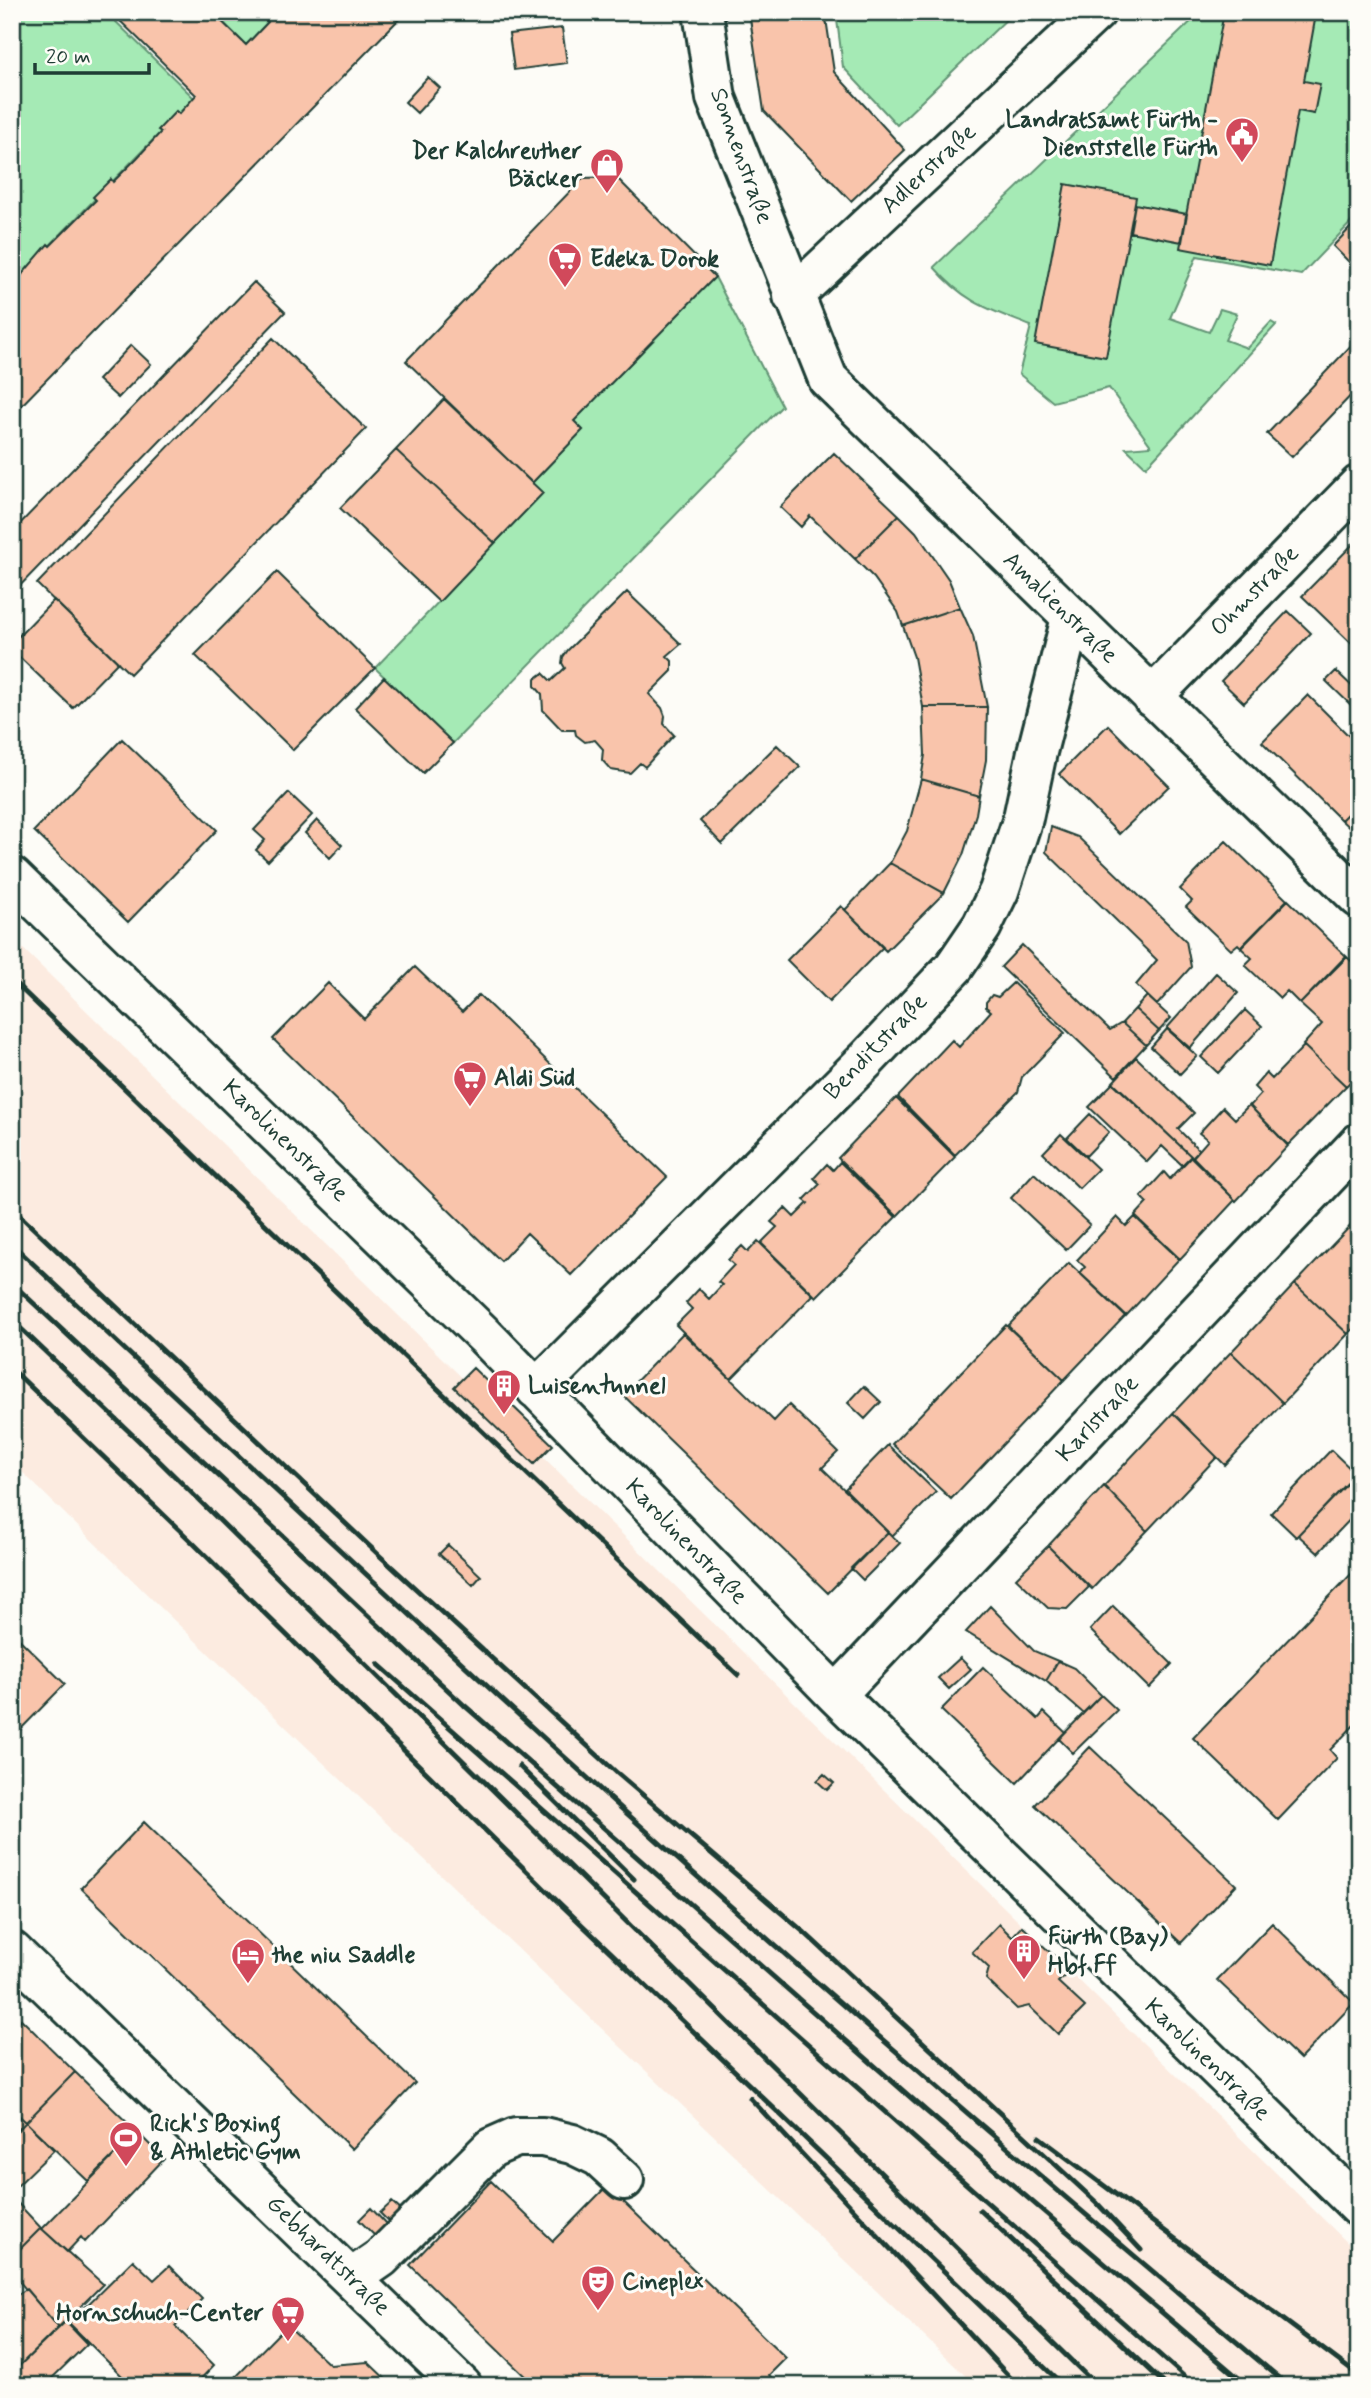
<svg xmlns="http://www.w3.org/2000/svg" width="1371" height="2398" font-family="Mynerve,sans-serif">
	<rect width="100%" height="100%" fill="#fdfcf7"/>
	<filter id="ink" filterUnits="userSpaceOnUse"><feTurbulence type="fractalNoise" baseFrequency=".0143" numOctaves="2"/><feDisplacementMap in="SourceGraphic" scale="14" xChannelSelector="R" yChannelSelector="G"/><feConvolveMatrix kernelMatrix="1 2 1 2 8 2 1 2 1" color-interpolation-filters="sRGB"/></filter>
	<g filter="url(#ink)">
		<!-- built -->
		<path fill="#fcebe0" d="M12,938l1347,1316v132h-383l-818,-781 -146,-143z"/>
		<!-- green -->
		<path fill="#a5eab5" stroke="#629474" stroke-width="2" d="M12,12h94l88,86 -181,185z
			M213,12h64l-31,33z
			M836,12h178l-117,113 -54,-58z
			M1201,12h158v202l-58,61 -104,-19 -27,62 39,14 11,-23 17,5 -12,26 22,8 24,-26 5,3 -130,142 -20,-19 25,-2 -42,-58 -56,14 -34,-28 12,-48c-43,-17 -66,-23 -97,-59z
			M715,277l67,129 -329,337 -78,-75 167,-174 -10,-11 51,-53 -9,-9z"/>
		<!-- building -->
		<path fill="#f9c4ab" stroke="#1f3d34" stroke-width="2" d="M111,12h101l34,33 22,-23 -3,-3 7,-7h137l-4,1 -393,402v-133l2,2 34,-40 2,2 46,-46 -3,-3 18,-18 2,3 24,-24 24,-26 -3,-2 18,-19 3,3 17,-19z
			M749,12h76l9,60 71,78 -54,51 -87,-90z
			M1224,12h48l43,8 -11,61 16,3 -6,30 -16,-3 -28,154 -90,-17z
			M562,28l5,35 -53,7 -5,-36z
			M428,77l12,11 -23,25 -12,-11z
			M616,177l99,100 -141,144 9,9 -51,53 -126,-122 177,-183z
			M1065,184l71,13 -30,160 -71,-13z
			M1135,204l52,10 -5,28 -52,-10z
			M1354,224l5,5v29l-7,7 -19,-19z
			M254,282l31,30 -273,282v-62z
			M1359,337v50l-67,70 -25,-23z
			M273,338l93,91 -236,245 -93,-90z
			M131,345l20,19 -33,34 -20,-18z
			M444,399l99,94 -48,50 -99,-93z
			M396,450l99,93 -56,59 -99,-94z
			M834,453l65,62 -44,44 -45,-43 -9,11 -21,-20z
			M899,515l17,17 33,48 11,27 -57,19 -5,-14 -24,-34 -19,-19z
			M1359,538v101l-6,6 -51,-49z
			M277,572l98,96 -82,82 -98,-95z
			M627,592l54,52 -14,12 5,5v10l-23,23 13,14 3,8 -1,8 10,11 -29,32 -5,-4 -10,10 -19,-3 -9,-10 1,-11 -8,-9 -10,2 -9,-7 -1,-5h-13l-19,-20 -1,-16 -7,-8v-7l8,-6 8,8 14,-13 -3,-5 1,-6 5,-7z
			M54,600l64,62 -45,46 -61,-58v-7z
			M960,607l13,29 14,71h-64l-9,-50 -11,-31z
			M1288,611l23,22 -67,70 -23,-22z
			M1336,671l23,22v20l-33,-32z
			M384,677l69,66 -30,30 -68,-65z
			M1308,695l51,51v56l-18,18 -79,-78z
			M923,707h64l-1,53 -7,36 -58,-17 4,-24z
			M1108,725l61,61 -50,48 -60,-60z
			M122,739l95,91 -89,92 -94,-91z
			M777,745l23,22 -78,77 -22,-23z
			M921,779l58,17 -3,18 -13,41 -19,38 -54,-30 17,-32z
			M289,793l23,22 -44,46 -12,-11 9,-10 -11,-10z
			M1359,802v35l-18,-17z
			M317,820l25,25 -12,13 -25,-25z
			M1051,827l27,10 108,104 5,26 -34,38 -21,-20 21,-25 -111,-108z
			M1226,841l61,59 -46,47 -3,-3 -7,6 -45,-43 6,-6 -12,-12z
			M890,863l54,30 -58,58 -41,-41z
			M1288,900l58,56 -46,48 -13,-13 -7,7 -35,-33 7,-7 -11,-10z
			M841,906l42,41 -54,55 -42,-42z
			M1022,945l88,85 12,-7 24,22 -30,32 -115,-110z
			M1347,957l12,11v105l-13,13 -43,-41 19,-21 -22,-20z
			M415,967l47,45 17,-17 188,182 -96,98 -44,-42 -26,28 -228,-222 55,-56 36,36z
			M1216,973l22,20 -48,55 -23,-20z
			M1013,983l52,50 -43,44 -4,15 -63,63 -57,-58 54,-57 7,7 32,-36 -5,-4v-5l6,-7 6,2z
			M1147,996l24,22 -12,13 -24,-22z
			M1135,1009l24,22 -13,14 -24,-22z
			M1245,1010l17,16 -44,47 -17,-16z
			M1167,1029l30,27 -17,18 -29,-27z
			M1304,1046l42,40 -58,59 -38,-39 11,-12 -7,-7 12,-14 6,6z
			M1136,1057l58,56 -16,16 21,21 -7,7 -79,-75z
			M1113,1083l78,73 -9,9 -20,-19 -15,16 -58,-55z
			M896,1098l59,59 -58,59 -59,-58z
			M1249,1105l39,41 -52,55 -43,-44 15,-17 -9,-7 24,-26 12,12z
			M1090,1114l19,18 -23,24 -19,-18z
			M1061,1134l37,35 -19,19 -36,-35z
			M1191,1157l44,43 -55,59 -45,-43 12,-13 -6,-6 23,-25 6,7z
			M840,1162l56,55 -80,80 -55,-54 16,-16 -6,-5 14,-14 9,9 14,-14 -4,-3 16,-16 -6,-6 13,-14 6,6z
			M1034,1173l56,52 -24,25 -55,-52z
			M1117,1217l9,9 9,-9 44,42 -53,57 -46,-43 5,-6 -8,-7z
			M1358,1218l1,105 -11,11 -53,-50z
			M758,1241l55,54 -82,84 -55,-54 16,-16 -6,-6 13,-14 10,10 13,-14 -4,-3 16,-17 -6,-5 14,-14 6,6z
			M1069,1263l56,53 -61,64 -56,-54z
			M1295,1284l53,50 -65,69 -52,-51z
			M1006,1325l58,55 -113,119 -59,-55z
			M683,1333l91,88 15,-16 49,47 -16,16 66,64 -60,61 -205,-198z
			M1231,1352l52,51 -58,62 -52,-52z
			M473,1368l80,77 -19,19 -80,-77z
			M864,1386l17,16 -16,17 -17,-16z
			M1173,1413l44,44 -70,74 -43,-45z
			M888,1445l48,47 -44,44 -47,-47z
			M1331,1450l25,24 -60,63 -25,-24z
			M1348,1483l11,10v17l-41,43 -20,-18z
			M1104,1486l43,45 -55,58 -44,-43z
			M888,1532l12,11 -37,37 -12,-12z
			M448,1545l33,31 -8,9 -34,-31z
			M1048,1546l41,41 -22,22 -19,-1 -32,-30z
			M1359,1566v154l-29,30 7,8 -59,62 -85,-82z
			M990,1606l44,45 24,10 -12,20 -80,-49z
			M1113,1606l59,58 -23,24 -59,-58z
			M12,1632l53,52 -53,54z
			M960,1658l11,11 -22,20 -11,-11z
			M1058,1661l16,7 27,27 -18,18 -37,-32z
			M983,1667l55,52 6,-7 21,20 -48,51 -76,-73z
			M1101,1695l16,15 -44,43 -14,-14z
			M1090,1747l146,138 -55,58 -146,-138z
			M824,1774l10,9 -7,7 -10,-9z
			M144,1822l271,261 -63,66 -271,-261z
			M1272,1923l82,80 -54,56 -83,-79z
			M999,1924l13,13 10,-11 48,45 -12,11 27,25 -27,27 -29,-28 -12,3 -31,-30 3,-11 -17,-16z
			M21,2019l54,53 -49,50 -14,-13v-81z
			M75,2072l62,60 -49,49 -62,-59z
			M12,2109l14,13 -14,14z
			M26,2122l28,28 -42,41v-55z
			M137,2132l27,27 -79,83 -4,-5 -14,15 -25,-23z
			M491,2181l62,60 54,-55 179,172 -17,17 11,11h-245l-125,-121z
			M12,2197l29,31 -29,29z
			M392,2202l11,10 -12,12 -11,-11z
			M371,2208l17,18 -11,12 -18,-18z
			M41,2228l62,56 -44,44 -47,-55v-16z
			M133,2260l21,20 15,-14 33,33 -27,27 39,39 -20,21h-62l-63,-63z
			M26,2289l33,39 -47,45v-74z
			M65,2321l22,23 -43,42h-32v-13z
			M287,2325l43,40 38,-3 25,24h-166z"/>
		<g fill="none" stroke-linecap="round" stroke-linejoin="round">
			<!-- minor casing -->
			<g stroke="#1f3d34" stroke-width="44">
				<path id="minor" d="M703,12l13,86 112,281 531,519
					M793,296l303,-284
					M1152,697l207,-212
					M12,877l473,459 351,359 523,512
					M536,1389l332,-331 86,-91 28,-41 17,-35 24,-73 14,-66 34,-134
					M836,1695l523,-552
					M352,2278l29,-20 110,-110 25,-11h27l29,7 27,13 25,23"/>
			</g>
			<!-- major casing -->
			<g stroke="#1f3d34" stroke-width="44">
				<path id="major" d="M12,1951l450,435"/>
			</g>
			<!-- minor -->
			<use href="#minor" stroke="#fdfcf7" stroke-width="38"/>
			<!-- major -->
			<use href="#major" stroke="#fdfcf7" stroke-width="38"/>
			<!-- rail -->
			<path stroke="#1f3d34" stroke-width="5" d="M12,980l275,265 451,430
				M12,1208l368,348 237,217 188,160 291,269 45,48
				M12,1244c166,155 331,310 498,463 253,233 515,458 779,679
				M12,1283l452,422 461,405 323,276
				M12,1320l126,120 959,946
				M12,1369l179,172 361,355 512,490
				M378,1664l817,722
				M519,1766l115,113
				M750,2098l268,288
				M1039,2137l320,239
				M980,2210l187,176"/>
		</g>
	</g>
	<!-- icons -->
	<defs>
		<g id="civic-pin" transform="scale(1.75)"><path d="M0 17L-7.5 6A9.5 9.5 0 1 1 7.5 6Z" fill="#d1495b" stroke="#fdfcf7"/><path d="M-.6-6.5H3V-4.5H.6V-3L4-1V1h2V6H-6V1h2V-1L-.6-3ZM-1.2 2.5V6h2.4V2.5Z" fill="#fff"/></g>
		<g id="shop-pin" transform="scale(1.75)"><path d="M0 17L-7.5 6A9.5 9.5 0 1 1 7.5 6Z" fill="#d1495b" stroke="#fdfcf7"/><path d="M-5-2.5h2.3a2.7 3.5 0 0 1 5.4 0H5L5.5 6h-11ZM-1.5-2.5h3a1.5 2.3 0 0 0-3 0Z" fill="#fff"/></g>
		<g id="supermarket-pin" transform="scale(1.75)"><path d="M0 17L-7.5 6A9.5 9.5 0 1 1 7.5 6Z" fill="#d1495b" stroke="#fdfcf7"/><path d="M-6-5.5h2.5l.6 2H6L4.5 2H-2.5L-4.4-4H-6ZM-1.5 3.2a1.3 1.3 0 1 0 .1 0ZM3 3.2a1.3 1.3 0 1 0 .1 0Z" fill="#fff"/></g>
		<g id="building-pin" transform="scale(1.75)"><path d="M0 17L-7.5 6A9.5 9.5 0 1 1 7.5 6Z" fill="#d1495b" stroke="#fdfcf7"/><path d="M-4-6H4V6H1V3H-1V6H-4ZM-2.5-4.3h1.7v1.8h-1.7ZM.8-4.3h1.7v1.8H.8ZM-2.5-1h1.7V.8h-1.7ZM.8-1h1.7V.8H.8Z" fill="#fff"/></g>
		<g id="hotel-pin" transform="scale(1.75)"><path d="M0 17L-7.5 6A9.5 9.5 0 1 1 7.5 6Z" fill="#d1495b" stroke="#fdfcf7"/><path d="M-6-4.5h1.5V1H6V5H4.5V3h-9V5H-6ZM-4 0a1.8 1.8 0 1 1 3.6 0ZM.5 0V-2.5h3Q6-2.5 6 0Z" fill="#fff"/></g>
		<g id="stadium-pin" transform="scale(1.75)"><path d="M0 17L-7.5 6A9.5 9.5 0 1 1 7.5 6Z" fill="#d1495b" stroke="#fdfcf7"/><path d="M0-5a6.5 5 0 1 0 0 10a6.5 5 0 1 0 0-10ZM-3.5-1.8h7v3.6h-7Z" fill="#fff"/></g>
		<g id="theatre-pin" transform="scale(1.75)"><path d="M0 17L-7.5 6A9.5 9.5 0 1 1 7.5 6Z" fill="#d1495b" stroke="#fdfcf7"/><path d="M-5-5.5Q0-4 5-5.5V0Q5 5 0 6Q-5 5-5 0ZM-3.3-2.5H-1v1.5H-3.3ZM1-2.5H3.3v1.5H1ZM-2.8 1Q0 5.5 2.8 1Z" fill="#fff"/></g>
	</defs>
	<g fill-rule="evenodd">
		<use href="#civic-pin" x="1242" y="134"/>
		<use href="#shop-pin" x="607" y="165"/>
		<use href="#supermarket-pin" x="565" y="259"/>
		<use href="#supermarket-pin" x="470" y="1078"/>
		<use href="#building-pin" x="504" y="1386"/>
		<use href="#building-pin" x="1024" y="1951"/>
		<use href="#hotel-pin" x="248" y="1955"/>
		<use href="#stadium-pin" x="126" y="2138"/>
		<use href="#theatre-pin" x="598" y="2282"/>
		<use href="#supermarket-pin" x="288" y="2313"/>
	</g>
	<g text-anchor="middle" dominant-baseline="central" stroke-width="6" stroke-linejoin="round" paint-order="stroke">
		<!-- poi labels -->
		<g font-size="24" font-weight="bold" fill="#1f3d34" stroke="#fdfcf7" text-anchor="start">
			<text x="1218" y="120" text-anchor="end">Landratsamt Fürth -<tspan x="1218" dy="28">Dienststelle Fürth</tspan></text>
			<text x="582" y="151" text-anchor="end">Der Kalchreuther<tspan x="582" dy="28">Bäcker</tspan></text>
			<text x="590" y="259">Edeka Dorok</text>
			<text x="494" y="1078">Aldi Süd</text>
			<text x="528" y="1386">Luisentunnel</text>
			<text x="1048" y="1937">Fürth (Bay)<tspan x="1048" dy="28">Hbf Ff</tspan></text>
			<text x="272" y="1955">the niu Saddle</text>
			<text x="150" y="2124">Rick's Boxing<tspan x="150" dy="28">&amp; Athletic Gym</tspan></text>
			<text x="622" y="2282">Cineplex</text>
			<text x="264" y="2313" text-anchor="end">Hornschuch-Center</text>
		</g>
		<!-- street labels -->
		<g font-size="24" fill="#1f3d34" stroke="#fdfcf7">
			<text transform="translate(741 156) rotate(70)">Sonnenstraße</text>
			<text transform="translate(929 169) rotate(-43)">Adlerstraße</text>
			<text transform="translate(1255 591) rotate(-46)">Ohmstraße</text>
			<text transform="translate(1060 608) rotate(44)">Amalienstraße</text>
			<text transform="translate(876 1047) rotate(-46)">Benditstraße</text>
			<text transform="translate(285 1141) rotate(44)">Karolinenstraße</text>
			<text transform="translate(1098 1419) rotate(-47)">Karlstraße</text>
			<text transform="translate(686 1542) rotate(46)">Karolinenstraße</text>
			<text transform="translate(1207 2060) rotate(44)">Karolinenstraße</text>
			<text transform="translate(328 2256) rotate(44)">Gebhardtstraße</text>
		</g>
	</g>
	<!-- margin -->
	<rect width="1371" height="2398" fill="none" stroke="#fdfcf7" stroke-width="42"/>
	<rect x="21" y="21" width="1329" height="2356" fill="none" stroke="#1f3d34" stroke-width="2.5" filter="url(#ink)"/>
	<!-- scale -->
	<path d="M35 63v10h114v-10" fill="none" stroke="#1f3d34" stroke-width="3.5"/>
	<text x="46" y="63" font-size="21" fill="#1f3d34" stroke="#fdfcf7" stroke-width="5" paint-order="stroke">20 m</text>
</svg>
